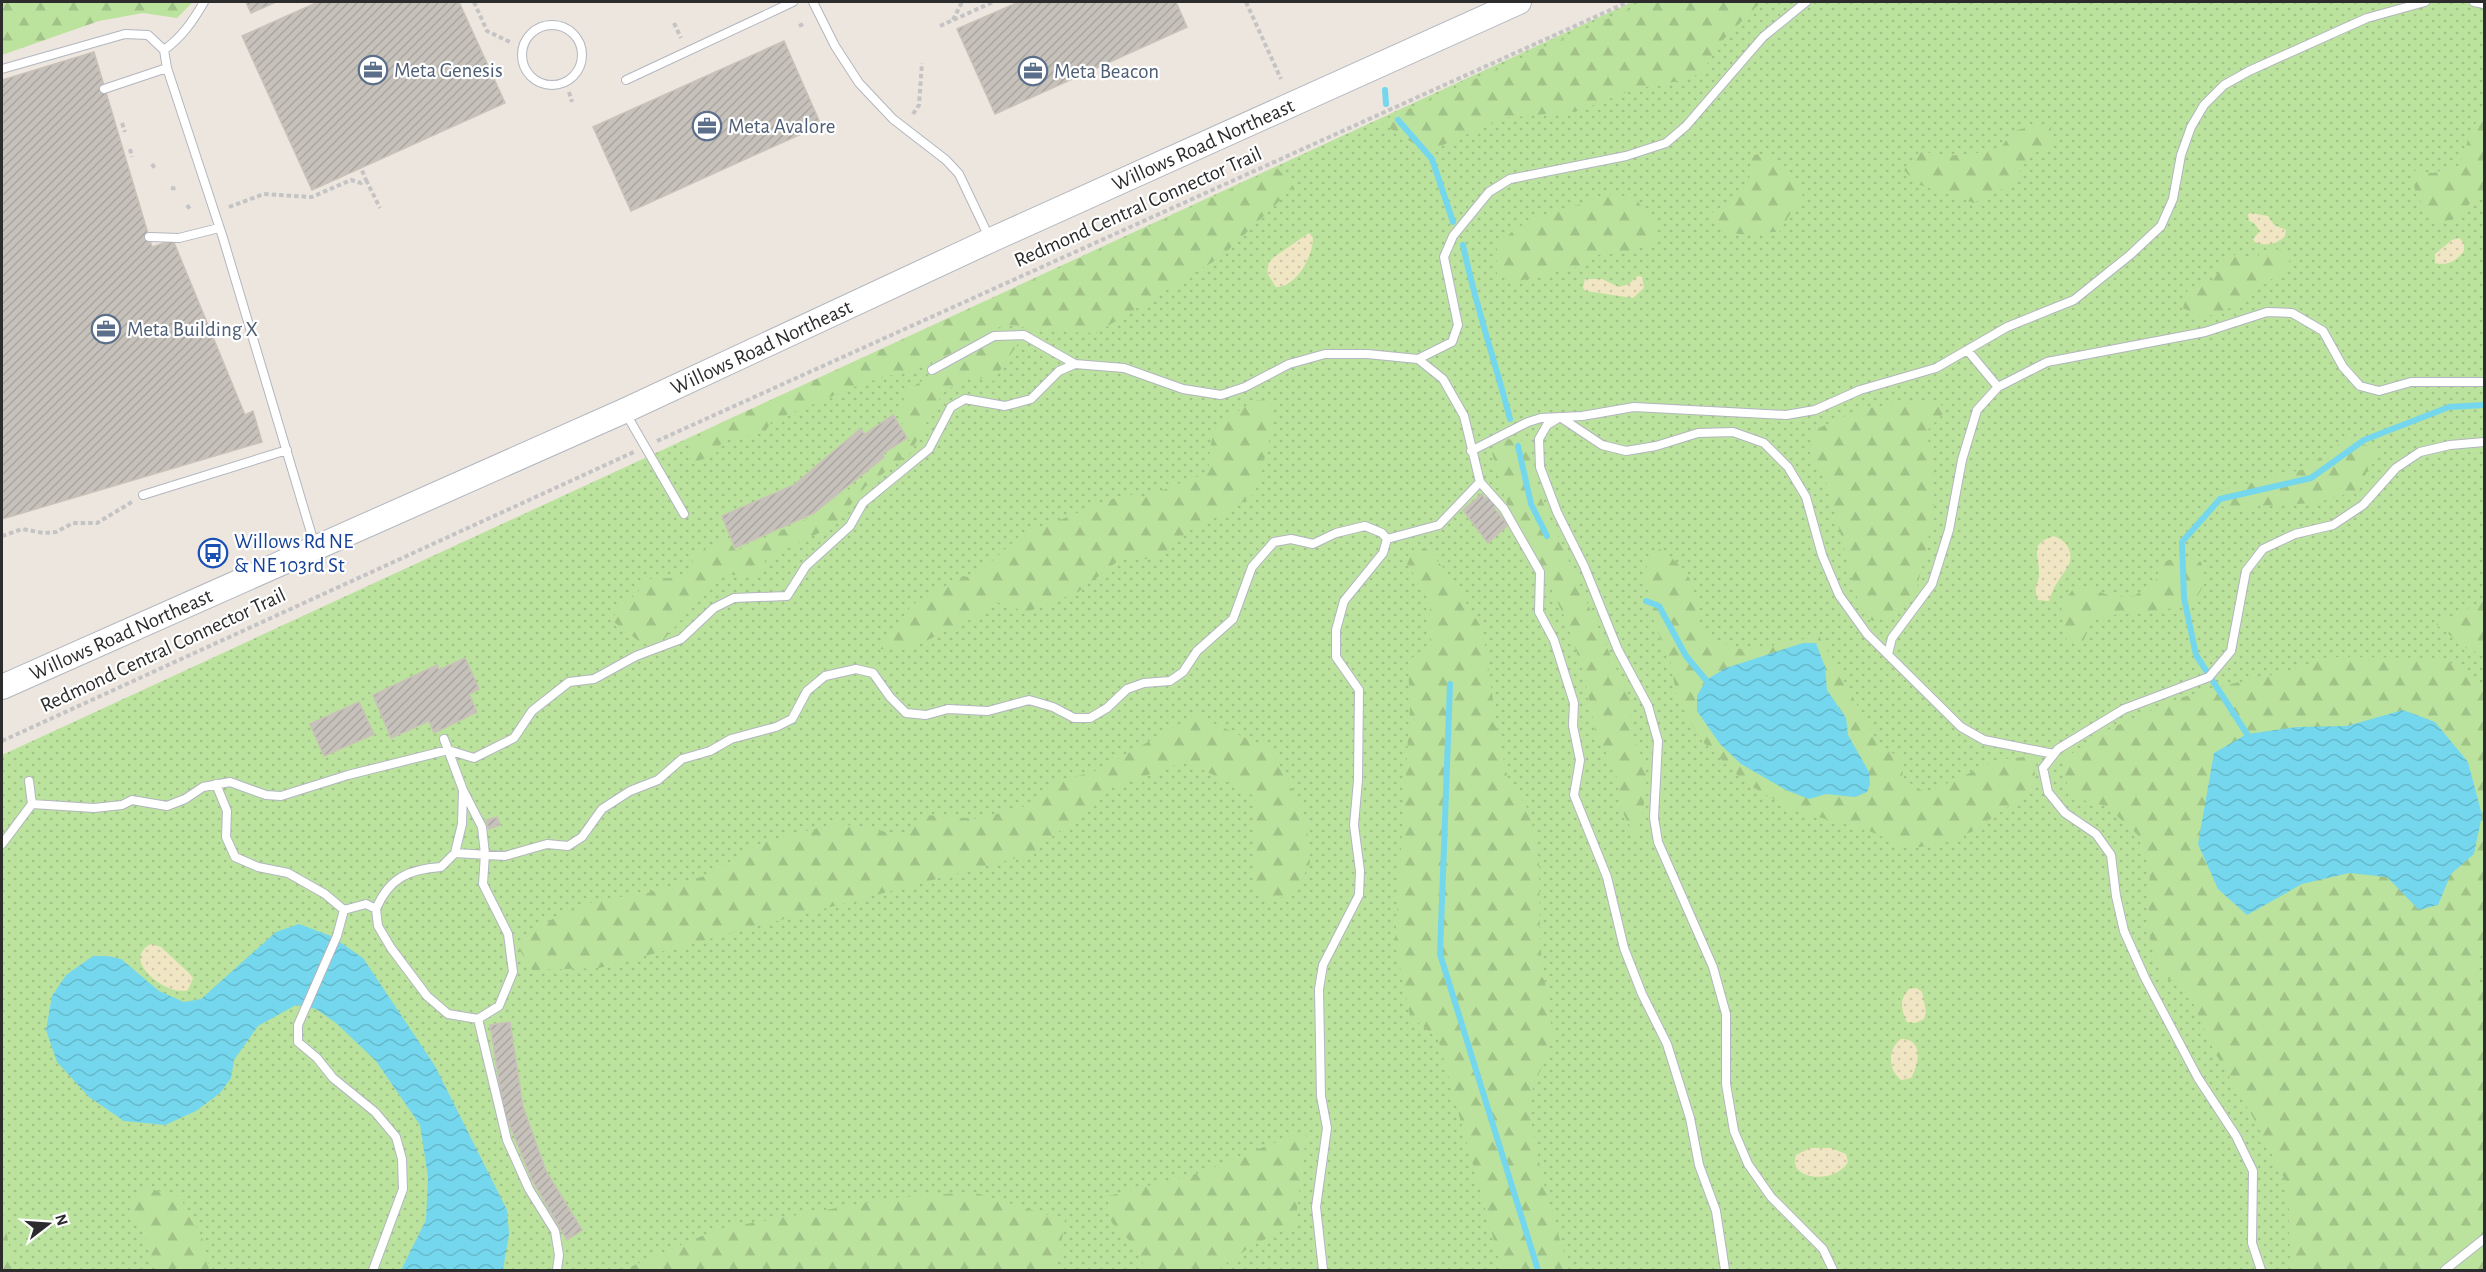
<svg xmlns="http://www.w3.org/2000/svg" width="2486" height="1272" font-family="'Alegreya Sans',sans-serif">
	<defs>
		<pattern id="grass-dots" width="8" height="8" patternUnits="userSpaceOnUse" patternTransform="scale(1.5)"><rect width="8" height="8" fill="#bbe39d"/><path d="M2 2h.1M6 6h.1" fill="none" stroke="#a1c387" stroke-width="1.8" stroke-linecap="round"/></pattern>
		<pattern id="forest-firs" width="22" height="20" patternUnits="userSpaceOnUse" patternTransform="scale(1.5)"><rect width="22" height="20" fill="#bbe39d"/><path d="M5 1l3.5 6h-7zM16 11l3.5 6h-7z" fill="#a1c387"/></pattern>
		<pattern id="sand-dots" width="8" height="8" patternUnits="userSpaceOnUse" patternTransform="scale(1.5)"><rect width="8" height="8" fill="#f1e6c3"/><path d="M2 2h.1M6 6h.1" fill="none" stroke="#cfc5a8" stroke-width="1.8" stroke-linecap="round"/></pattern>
		<pattern id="water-waves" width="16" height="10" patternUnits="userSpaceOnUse" patternTransform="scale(1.5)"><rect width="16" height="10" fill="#75d7ed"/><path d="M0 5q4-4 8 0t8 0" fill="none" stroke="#65b9cb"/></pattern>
		<pattern id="building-hatch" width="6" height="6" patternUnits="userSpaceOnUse" patternTransform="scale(1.5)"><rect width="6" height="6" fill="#c6c1ba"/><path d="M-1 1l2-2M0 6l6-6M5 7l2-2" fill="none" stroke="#aaa6a0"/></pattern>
	</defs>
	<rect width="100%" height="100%" fill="#ede6df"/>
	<!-- grass -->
	<path fill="url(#grass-dots)" d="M1632,2h852v1268h-2482v-515z"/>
	<!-- forest -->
	<path fill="url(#forest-firs)" d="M2,2h191l-16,16 -34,-5 -44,8 -97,34z
		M1645,2h116l-42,42 -15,25 -14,10 -55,10 -57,22 -74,7 -77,34 -47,-30z
		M2483,108l1,82 -30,29 -18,4 -19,-27 -8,-26 24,3 27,-8 10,-31z
		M2050,123l3,21 -22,11 -21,30 -36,18 -57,-19 -13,-14 16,-19 26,5 53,-5 13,-20z
		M1770,153l18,16 15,25 -24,38c-31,0 -47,11 -71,-16l24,-17 17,-19 3,-25z
		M1277,168l17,19 -73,70 -125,76 -52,-2 -39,-7 -74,40 -67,19 -92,38 -8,12 -41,7 -8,15 -26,9v-22l34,-20z
		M1612,194l23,4 22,28 -1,17 -31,10 -30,2 -17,12 -64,15 -17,-8 -1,-27 20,-19 26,-12z
		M2275,249l18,5 -8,15 -45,33 -21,12 -18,3 -18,-9 5,-20 24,-7 13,-19 11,-8 21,5 4,-8z
		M1009,339l10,3 -26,39 -25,-5 -25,17 -33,60 -45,34 -32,39 -67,33 -9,18 -34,-3 -61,67 -22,1 -26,-20 1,-13 22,-15 8,-15 27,-1 19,-5 2,-16 33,-21 10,15 83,-38 66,-52 1,-6 24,-15 -12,-27 10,-24 86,-48z
		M1257,400l14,1v33l-16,59 -19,14 -49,25 -31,28 -33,-3 -45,35 -51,20 -34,-11 -10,12 -76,37 -29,-1 34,-44 51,-29 10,2 47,-42 105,-42 20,3 64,-25c0,-47 9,-49 48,-72z
		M1940,400l3,14 -18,19 8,20 1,60 -18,79 -25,25 -19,4 -14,-21 -30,-114 -18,-33 2,-22 50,-22 44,-7z
		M2348,438l30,12 -21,41 -42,12 -55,3 -33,5 -16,-18 94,-24z
		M1505,439l23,2 13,57 90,204c-5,34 9,41 15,69 2,13 -4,53 -11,65l-13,-25 -7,-44 -18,-28 -13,-65 -19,-56 -31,-66 -26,-45 -16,-54z
		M1416,545l13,6 20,24 34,55 14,99 11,51 22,32 9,51 1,82 13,94 -25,62 7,43 12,53 22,73h-67l-64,-231 -28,-23 -15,-73 15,-235 -2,-47 22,-16v-46l-23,-35z
		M1660,549c35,25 37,40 38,81l20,12 29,9 72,-15 59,107 26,18 -2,17 24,15 72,-33 35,-4 3,32 -63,43 -23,10 -40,8 -43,-19 -75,-20 -46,-27 -46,-44 -23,-42 -7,-37 -16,-37 -3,-23 -7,-20 5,-24z
		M2183,557l18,5 5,17 -10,21 -28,9 -74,8 -12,27 -15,-3 -6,-36 16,-21 34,12 21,1 23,-14 7,-21z
		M2484,601v54l-18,-7 -30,-24z
		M2327,657l110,1 25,9 22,25v252l-10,41 10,4v281h-193l-4,-86 -33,-65 -40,-68 -27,-62 -25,-13 -14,-44 2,-64 -13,-34 -31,-28 -36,-9 -8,-37 47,-31 71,-31 55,-15 56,-12z
		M1196,715l76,35 34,68 4,45 -14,28 -18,8 -17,2 -8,-17 3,-87 -70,-36 -74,27 -81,66 -432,114 -67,2 -13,-21 12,-18 31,-17 36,-14 46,-6 64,-19 55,-33 75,-19 65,12 23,-20 52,4 48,-13 22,-21 50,-15z
		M1307,1130l-12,95 -42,20 -33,23 3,2h-80c1,-23 -17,-30 -30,-46 -5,-6 -4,-20 -5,-28l88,-22z
		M144,1187l36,10 24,45 5,28h-53l-9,-29 -18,-34z
		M973,1192l92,28 -8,50h-434l95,-41 175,-31z
		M2,1202v3l11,65h-11z"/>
	<!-- sand -->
	<path fill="url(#sand-dots)" d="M2251,213l17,3 6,9 12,5 -1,6c-8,8 -19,11 -30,6l-2,-3 7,-8 -6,-8 -5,-2 -1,-7z
		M1309,233l4,5c0,18 -17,50 -37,49l-9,-14 2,-11 5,-5z
		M2459,238l5,5v8c-8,10 -16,15 -29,12v-9l17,-14z
		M1638,276l4,1 2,11 -11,10 -47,-7 -3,-3 2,-9h17l17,8 10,-3z
		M2053,536c13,3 22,17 15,30 -3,6 -8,11 -11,17 -4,5 -6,12 -8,18l-11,-1c-6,-15 2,-16 1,-28 0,-19 -10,-27 14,-36z
		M151,944l10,3 28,26 4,5 -5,12c-20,7 -69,-30 -37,-46z
		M1917,988l5,4 4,20 -2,7 -9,4 -8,-1c-6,-12 -8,-23 2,-33z
		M1901,1039c23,0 18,25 10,39l-10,2c-13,-10 -14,-31 0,-41z
		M1810,1148h21l15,6 2,8c-13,23 -61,18 -52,-7z"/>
	<!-- water -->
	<path fill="url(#water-waves)" d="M1803,643h13l9,24 2,23 19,28 2,17 21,37 1,12 -3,8 -12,5 -29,-3 -17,5 -23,-9 -45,-26 -21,-20 -23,-33v-15l9,-16 20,-12z
		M2403,710l32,12 33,40 14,53 -8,39 -23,20 -13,31 -19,5 -32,-33 -38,-4 -47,11 -55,31 -29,-26 -20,-45 16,-91 33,-19 50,-7 50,-1z
		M299,924l32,12 32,22 72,108 72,144 2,24 -6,36h-102l25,-50 2,-43 -8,-52 -44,-64 -40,-38 -20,-14 -20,-4 -38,21 -24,34 -3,18 -11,15 -24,18 -31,14 -41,-4 -35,-24 -32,-35 -11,-32 6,-34 14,-21 27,-19h14l14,3 38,32 25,11 17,-3 75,-67z"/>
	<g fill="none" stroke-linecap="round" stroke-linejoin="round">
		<!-- stream -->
		<path stroke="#75d7ed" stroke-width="6" d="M1385,90l1,14
			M1398,120l34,39 21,63
			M1463,245c12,59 32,116 47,174
			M1518,446l13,58 16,32
			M1646,601l13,5 27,50 20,24
			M1450,684l-10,270 98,316
			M2247,734l-51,-79 -12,-57 -2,-56 38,-43 91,-21 53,-38 85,-33 35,-2"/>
	</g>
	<!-- building -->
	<path fill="url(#building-hatch)" stroke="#c9c2b8" stroke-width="1.5" d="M246,2h27l1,1 -23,10z
		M318,2h141l46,101 -193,87 -70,-154z
		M1019,2h157l11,25 -192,87 -38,-85z
		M784,41l37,84 -190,86 -38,-84z
		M94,52l58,195 21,-7 72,175 8,-4 9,31 -260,77v-439z
		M893,415l14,23 -25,16 2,3 -70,56 -79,35 -13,-32 72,-31 66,-56 5,5z
		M1482,494l3,5 5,-4 7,9 -4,3 15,18 -20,18 -25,-33z
		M465,658l14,31 -10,5 8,18 -43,21 -5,-12 -38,17 -18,-43 64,-30 2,5z
		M359,702l15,32 -50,22 -14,-32z
		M497,817l3,8 -11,4 -3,-9z
		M510,1022l13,85 23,64 36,59 -15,10 -35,-60 -28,-69 -14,-86z"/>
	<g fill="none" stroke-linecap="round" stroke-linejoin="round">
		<!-- lane casing -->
		<g stroke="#b2b6bf" stroke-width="10">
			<path id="lane" d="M813,2l22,44 24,37 34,36 53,41 13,14 30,63
				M2474,2l10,2
				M522 55a30 30 0 1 1 60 0a30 30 0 1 1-60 0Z
				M164,50c18,-13 29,-29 40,-48
				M2,69l123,-35 23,1 16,15 3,18 56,170 92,308
				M626,80l167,-78
				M104,89l63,-21
				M149,237l30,1 40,-10
				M1968,351l30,36
				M1418,359l34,-17 6,-17 -14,-68 9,-21 36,-44 21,-13 116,-23 40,-13 20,-17 77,-89 43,-35
				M932,370l62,-34 30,-1 51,29 49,4 59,21 38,6 24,-8 44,-23 36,-10h42l51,5 25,20 21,37 16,66 24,27 36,63 -1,40 15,28 20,63 -1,23 7,34 -6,35 33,82 17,71 18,46 25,50 23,74 9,47 17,46 9,59
				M625,412l59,102
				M1471,451l57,-29 13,-4 41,-2 52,-9 152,8 29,-5 45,-20 76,-22 71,-41 67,-27 56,-45 31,-29 12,-27 8,-44 10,-28 13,-22 20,-20 25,-14 118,-53 58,-16
				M143,495l144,-45
				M1387,539l52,-14 41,-43
				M1888,654l4,-16 40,-54 17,-54 13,-70 15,-50 21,-23 49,-25 158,-30 62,-20 25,1 31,18 20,36 17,19 19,5 32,-9h73
				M216,784l11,27 -1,26 9,20 23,10 30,6 37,21 19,16 -7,26 -39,89v17l19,16 16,20 42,34 21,25 6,22 1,30 -30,81
				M32,804l62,4 28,-3 10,-5 35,6 18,-7 18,-12 27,-5 36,13 15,1 67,-21 100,-25 26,8 40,-20 18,-27 37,-29 25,-3 42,-23 45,-17 33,-31 20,-10 53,-2 19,-30 44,-40 13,-23 66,-54 22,-42 14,-8 40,7 26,-7 28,-28 16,-7
				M2,844l30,-40 -3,-23
				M455,853l50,3 42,-12 21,2 14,-9 20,-28 28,-18 28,-11 24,-21 28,-8 21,-12 45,-12 16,-8 15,-28 18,-15 31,-7 17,4 17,24 16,16 20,2 22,-6 40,2 41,-11 24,7 21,11h16l17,-10 20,-19 17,-6 26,-2 13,-9 14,-21 36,-32 19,-52 22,-25 17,-3 22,5 23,-11 29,-7 17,7 5,6 -4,14 -39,48 -8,29v27l23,33 -1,90 -4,45 6,46 -1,24 -36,70 -4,24 2,107 6,32 -11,79 7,63
				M376,909c13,-31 33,-40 65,-42l14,-14 7,-29 1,-33
				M344,910l22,-6 10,5 2,17 13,22 36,48 21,18 30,5 21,-13 14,-34 -5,-38 -25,-50 2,-30 -3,-27 -19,-37 -19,-51
				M478,1019l29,121 22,49 26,42 4,24 -2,15
				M1833,1270l-10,-21 -52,-52 -23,-33 -14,-33 -8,-47v-70l-13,-47 -55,-125 -4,-24 4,-77 -10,-35 -30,-56 -34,-84 -27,-54 -17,-45 -1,-28 8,-14 13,-8 42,28 24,6 30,-5 42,-13 35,-1 31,11 24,24 18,30 16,58 17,40 28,39 94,93 23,13 70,14
				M2261,1270l-9,-27 1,-72 -17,-35 -38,-58 -53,-100 -21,-47 -8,-35 -5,-41 -15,-21 -31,-21 -17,-21 -5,-24 15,-19 66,-40 85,-32 22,-26 15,-80 17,-22 32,-15 38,-9 30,-20 33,-37 24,-16 30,-7 34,-3
				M2445,1270l39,-31"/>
		</g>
		<!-- secondary casing -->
		<g stroke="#b2b6bf" stroke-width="26">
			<g id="secondary">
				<path id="s1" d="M2,687l622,-276 367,-171 528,-238"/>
			</g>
		</g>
		<!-- path -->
		<path stroke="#c4c4c4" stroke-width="4" stroke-dasharray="4.5 3" stroke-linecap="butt" d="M474,2l13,29 25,12
			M1246,2l35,77
			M953,20l9,-18
			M674,23l7,15
			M799,26l6,-3
			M940,26l53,-24
			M569,92l3,10
			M913,114l6,-9 3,-42
			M122,123l3,9
			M130,149l2,8
			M152,164l4,6
			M366,180l14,28
			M171,188l7,1
			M187,205l3,4
			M229,207l35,-13 48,3 39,-17 10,3 5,-3 -5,-12
			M657,441l971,-439
			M2,536l20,-7 22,4 12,-1 17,-9h24l35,-21
			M2,741l632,-289"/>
		<!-- lane -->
		<use href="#lane" stroke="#fff" stroke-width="8"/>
		<!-- secondary -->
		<use href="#secondary" stroke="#fff" stroke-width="24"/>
	</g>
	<!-- icons -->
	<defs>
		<g id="office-ring" transform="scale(1.5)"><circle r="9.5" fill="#fff" stroke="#5c6f8a" stroke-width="1.5"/><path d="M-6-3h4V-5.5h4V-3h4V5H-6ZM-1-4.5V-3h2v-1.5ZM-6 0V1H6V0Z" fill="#5c6f8a"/></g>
		<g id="bus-ring" transform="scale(1.5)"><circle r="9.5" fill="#fff" stroke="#1a4fb4" stroke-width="1.5"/><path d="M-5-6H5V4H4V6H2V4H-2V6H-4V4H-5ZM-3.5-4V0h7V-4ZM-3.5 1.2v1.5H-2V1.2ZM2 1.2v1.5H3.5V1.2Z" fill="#1a4fb4"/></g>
	</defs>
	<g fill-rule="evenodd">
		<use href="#office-ring" x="373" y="70"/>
		<use href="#office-ring" x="1033" y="71"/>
		<use href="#office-ring" x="707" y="126"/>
		<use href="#office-ring" x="106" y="329"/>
		<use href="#bus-ring" x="213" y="553"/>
	</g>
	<g text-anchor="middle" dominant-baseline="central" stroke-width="4.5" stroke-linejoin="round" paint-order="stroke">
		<!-- service labels -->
		<g font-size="21" fill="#4e5e75" stroke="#fff" text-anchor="start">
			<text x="394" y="70">Meta Genesis</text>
			<text x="1054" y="71">Meta Beacon</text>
			<text x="728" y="126">Meta Avalore</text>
			<text x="127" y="329">Meta Building X</text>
		</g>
		<!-- street labels -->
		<g font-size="21" fill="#2c2c2c" stroke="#fff">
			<text stroke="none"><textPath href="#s1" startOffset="1318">Willows Road Northeast</textPath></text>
			<text transform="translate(1138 207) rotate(-24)">Redmond Central Connector Trail</text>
			<text stroke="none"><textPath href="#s1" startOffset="832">Willows Road Northeast</textPath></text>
			<text stroke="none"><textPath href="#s1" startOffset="130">Willows Road Northeast</textPath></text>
			<text transform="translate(163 650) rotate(-25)">Redmond Central Connector Trail</text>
		</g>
		<!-- transit labels -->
		<g font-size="21" fill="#164399" stroke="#fff" text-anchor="start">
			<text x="234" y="541">Willows Rd NE<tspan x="234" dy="24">&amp; NE 103rd St</tspan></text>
		</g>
	</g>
	<!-- border -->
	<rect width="2486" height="1272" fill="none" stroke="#2c2c2c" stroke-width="6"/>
	<!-- north arrow -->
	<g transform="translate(48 1224) rotate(73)" stroke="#ffffff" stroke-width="4.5" paint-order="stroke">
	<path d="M0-4.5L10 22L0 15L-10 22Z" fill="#2c2c2c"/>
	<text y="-9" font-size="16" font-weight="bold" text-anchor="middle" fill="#2c2c2c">N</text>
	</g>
</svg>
